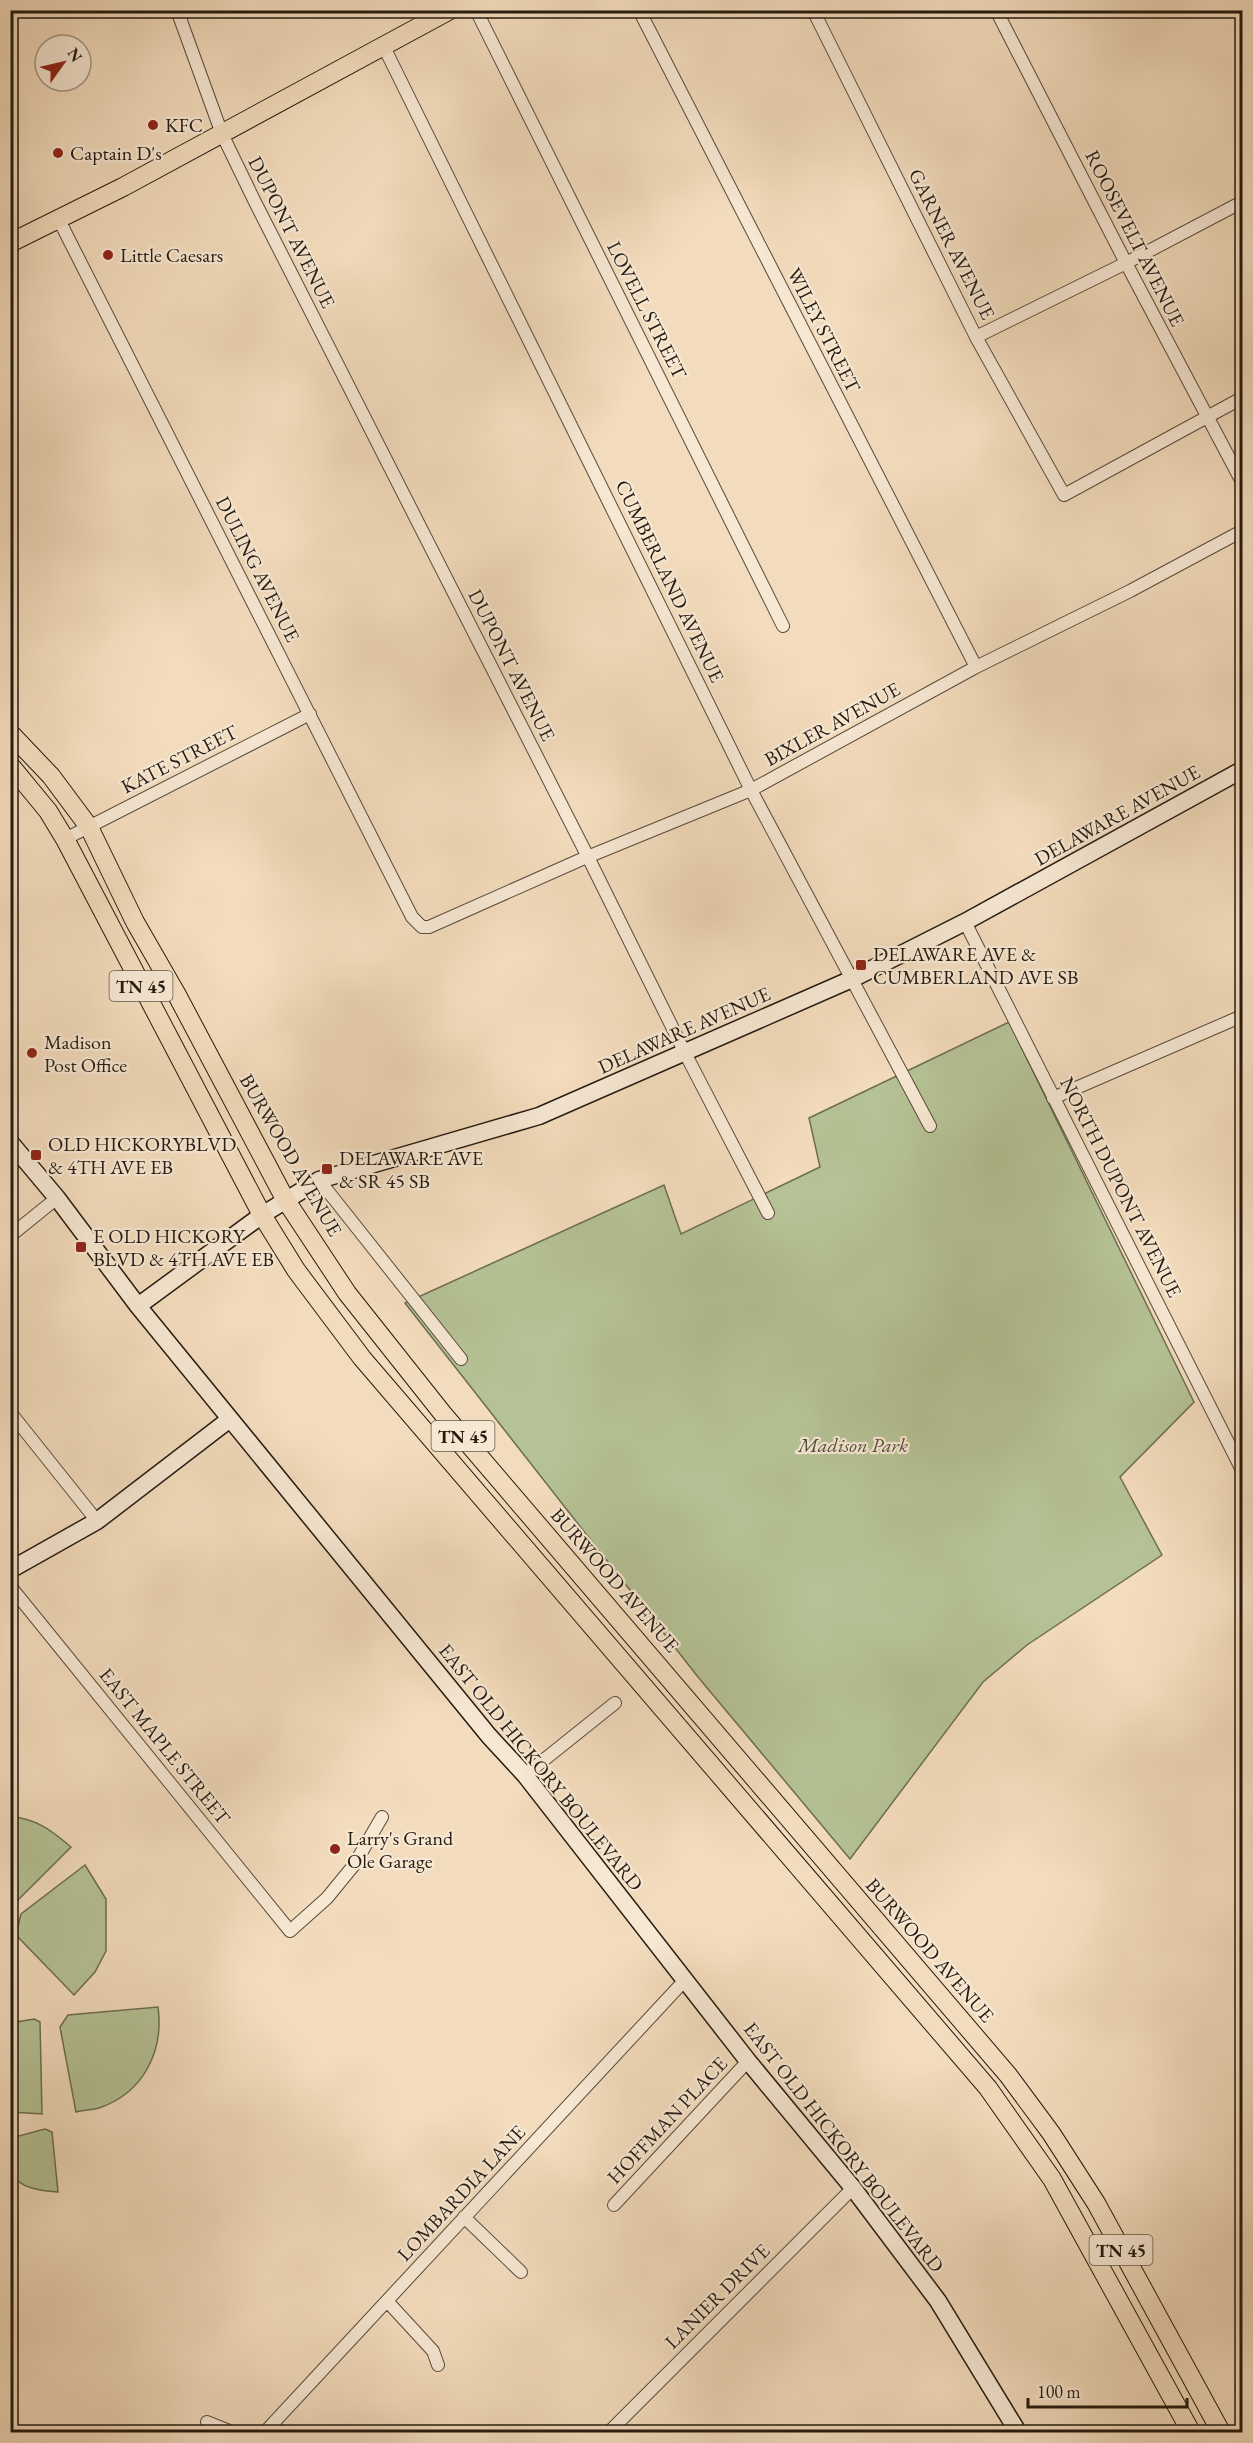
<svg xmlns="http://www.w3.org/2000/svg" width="1253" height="2443" font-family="'EB Garamond',serif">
	<rect width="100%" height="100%" fill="#f3dcbd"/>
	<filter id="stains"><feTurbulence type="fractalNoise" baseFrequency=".00333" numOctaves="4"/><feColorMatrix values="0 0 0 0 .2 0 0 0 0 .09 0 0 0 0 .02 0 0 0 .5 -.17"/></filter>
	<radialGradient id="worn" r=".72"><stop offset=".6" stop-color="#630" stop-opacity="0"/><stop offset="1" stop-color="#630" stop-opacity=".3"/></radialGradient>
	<!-- green -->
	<path fill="#b5c295" stroke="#6c6e52" stroke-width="1.5" d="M1009,1022l185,380 -74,75 42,78 -135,90 -44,37 -133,177 -152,-182 -293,-374 259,-118 17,49 139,-67 -11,-49z
		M11,1817c25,1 41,14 60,30l-60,60z
		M85,1865l21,34v52l-11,21 -21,23 -58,-60 5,-21z
		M158,2007c6,45 -15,86 -59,101 -7,2 -16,2 -23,4l-16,-85 8,-12z
		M34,2019l6,3 2,92 -31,-2v-89z
		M45,2129l7,3 6,60c-15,-1 -40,-3 -47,-20 -3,-9 -1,-24 0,-34z"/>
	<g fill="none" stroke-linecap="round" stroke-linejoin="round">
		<!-- street casing -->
		<g stroke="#584a3b" stroke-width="14">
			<path id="street" d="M177,10l45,124 32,66 334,657 97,196 83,160
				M476,10l307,616
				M639,10l337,657
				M813,10l163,327 88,158 178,-97
				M996,10l130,253 116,219
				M384,47l367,743 179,336
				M59,220l353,697 10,10h7l151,-67 171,-70 225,-123 154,-76 112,-60
				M976,337l150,-74 116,-61
				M65,839l245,-125
				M965,922l277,548
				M1053,1098l189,-82
				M319,1180l142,179
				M10,1236l47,-38
				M10,1412l87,109
				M10,1586l280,345 37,-33 27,-33 28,-48
				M525,1775l90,-72
				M614,2205l134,-144
				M464,2217l57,55
				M387,2301l46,50 5,14
				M207,2422l25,10
				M265,2432l420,-452
				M609,2432l244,-244"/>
		</g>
		<!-- secondary casing -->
		<g stroke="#241a10" stroke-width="19">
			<path id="secondary" d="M10,1142l47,56 81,108 351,430 36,39 223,286 105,127 85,113 80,131
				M138,1306l124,-91 57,-35 220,-64 313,-137 113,-57 277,-152
				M10,1570l87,-49 133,-102"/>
		</g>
		<!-- primary casing -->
		<g stroke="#241a10" stroke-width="20">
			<path id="primary" d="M10,243l113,-56 327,-177
				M10,733l41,43 38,51 46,95 42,73 108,204 62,94 96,121 565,661 43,58 45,70 125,229
				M10,765l38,46 17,28 197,376 34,55 66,88 626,730 64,91 139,253"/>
		</g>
		<!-- street -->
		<use href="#street" stroke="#f7e8d4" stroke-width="12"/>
		<!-- secondary -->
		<use href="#secondary" stroke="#f7e8d4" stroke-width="16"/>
		<!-- primary -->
		<use href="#primary" stroke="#f3dcbd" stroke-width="18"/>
	</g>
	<!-- markers -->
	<g fill="#8f2418" stroke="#f7e8d4" stroke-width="2">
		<circle cx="153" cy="125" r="6"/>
		<circle cx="58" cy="153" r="6"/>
		<circle cx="108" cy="255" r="6"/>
		<rect x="855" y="959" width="12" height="12" rx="3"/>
		<circle cx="32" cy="1053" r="6"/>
		<rect x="30" y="1149" width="12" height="12" rx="3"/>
		<rect x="321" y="1163" width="12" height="12" rx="3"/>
		<rect x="75" y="1241" width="12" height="12" rx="3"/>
		<circle cx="335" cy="1849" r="6"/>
	</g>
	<g text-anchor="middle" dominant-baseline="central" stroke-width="4.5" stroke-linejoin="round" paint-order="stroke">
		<!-- shield labels -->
		<g fill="#f7e8d4" stroke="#63584b" stroke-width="1.5">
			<rect x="109.5" y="971" width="63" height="30" rx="4.5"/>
			<rect x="431.5" y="1421" width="63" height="30" rx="4.5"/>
			<rect x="1089.5" y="2235" width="63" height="30" rx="4.5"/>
		</g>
		<g font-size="18" font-weight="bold" fill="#241a10">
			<text x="141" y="986">TN 45</text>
			<text x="463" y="1436">TN 45</text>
			<text x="1121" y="2250">TN 45</text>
		</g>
		<!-- poi labels -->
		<g font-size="20" fill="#241a10" stroke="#f7e8d4" text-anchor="start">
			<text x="165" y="125">KFC</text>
			<text x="70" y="153">Captain D's</text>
			<text x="120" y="255">Little Caesars</text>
			<text x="873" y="954">DELAWARE AVE &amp;<tspan x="873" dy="23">CUMBERLAND AVE SB</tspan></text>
			<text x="44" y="1042">Madison<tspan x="44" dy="23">Post Office</tspan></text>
			<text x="48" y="1144">OLD HICKORYBLVD<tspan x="48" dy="23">&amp; 4TH AVE EB</tspan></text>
			<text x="339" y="1158">DELAWARE AVE<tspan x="339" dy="23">&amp; SR 45 SB</tspan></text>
			<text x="93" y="1236">E OLD HICKORY<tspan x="93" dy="23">BLVD &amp; 4TH AVE EB</tspan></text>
			<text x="347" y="1838">Larry's Grand<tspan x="347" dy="23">Ole Garage</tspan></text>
		</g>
		<!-- street labels -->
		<g font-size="20" fill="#241a10" stroke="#f7e8d4">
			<text transform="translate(292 232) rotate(63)">DUPONT AVENUE</text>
			<text transform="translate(1135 238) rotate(63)">ROOSEVELT AVENUE</text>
			<text transform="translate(952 244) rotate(63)">GARNER AVENUE</text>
			<text transform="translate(647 310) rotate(63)">LOVELL STREET</text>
			<text transform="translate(824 330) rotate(63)">WILEY STREET</text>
			<text transform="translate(258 569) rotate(63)">DULING AVENUE</text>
			<text transform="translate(670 581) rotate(64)">CUMBERLAND AVENUE</text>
			<text transform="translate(512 665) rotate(63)">DUPONT AVENUE</text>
			<text transform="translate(832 724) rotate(-29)">BIXLER AVENUE</text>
			<text transform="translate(179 759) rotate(-27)">KATE STREET</text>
			<text transform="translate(1117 815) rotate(-29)">DELAWARE AVENUE</text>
			<text transform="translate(684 1030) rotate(-24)">DELAWARE AVENUE</text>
			<text transform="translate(291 1155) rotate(60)">BURWOOD AVENUE</text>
			<text transform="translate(1121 1187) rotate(63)">NORTH DUPONT AVENUE</text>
			<text transform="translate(615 1580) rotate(49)">BURWOOD AVENUE</text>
			<text transform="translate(165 1746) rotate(51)">EAST MAPLE STREET</text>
			<text transform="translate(541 1767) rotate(51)">EAST OLD HICKORY BOULEVARD</text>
			<text transform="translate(930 1950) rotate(49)">BURWOOD AVENUE</text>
			<text transform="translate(667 2120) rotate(-47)">HOFFMAN PLACE</text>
			<text transform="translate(844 2147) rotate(52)">EAST OLD HICKORY BOULEVARD</text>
			<text transform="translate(461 2193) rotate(-47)">LOMBARDIA LANE</text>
			<text transform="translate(717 2296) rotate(-45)">LANIER DRIVE</text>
		</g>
		<!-- park labels -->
		<g font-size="20" font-style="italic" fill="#504c38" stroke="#f7e8d4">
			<text x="853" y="1445">Madison Park</text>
		</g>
	</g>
	<!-- margin -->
	<rect width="1253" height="2443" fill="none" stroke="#f3dcbd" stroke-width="36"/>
	<rect x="12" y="12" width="1229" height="2419" fill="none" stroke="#241a10" stroke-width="3"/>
	<rect x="18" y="18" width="1217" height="2407" fill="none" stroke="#241a10" stroke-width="1.5"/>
	<!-- north arrow -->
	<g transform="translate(63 63) rotate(56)"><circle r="28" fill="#f7e8d4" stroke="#a39686" stroke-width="1.5"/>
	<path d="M0-4.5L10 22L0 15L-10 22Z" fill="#8f2418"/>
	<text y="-9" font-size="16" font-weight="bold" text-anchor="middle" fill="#241a10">N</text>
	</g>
	<!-- scale -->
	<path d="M1028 2398v9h159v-9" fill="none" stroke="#241a10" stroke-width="3"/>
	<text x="1037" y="2398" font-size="18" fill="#241a10" stroke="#f7e8d4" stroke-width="4.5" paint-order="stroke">100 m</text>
	<rect width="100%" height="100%" filter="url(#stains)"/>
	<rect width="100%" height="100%" fill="url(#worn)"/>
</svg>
